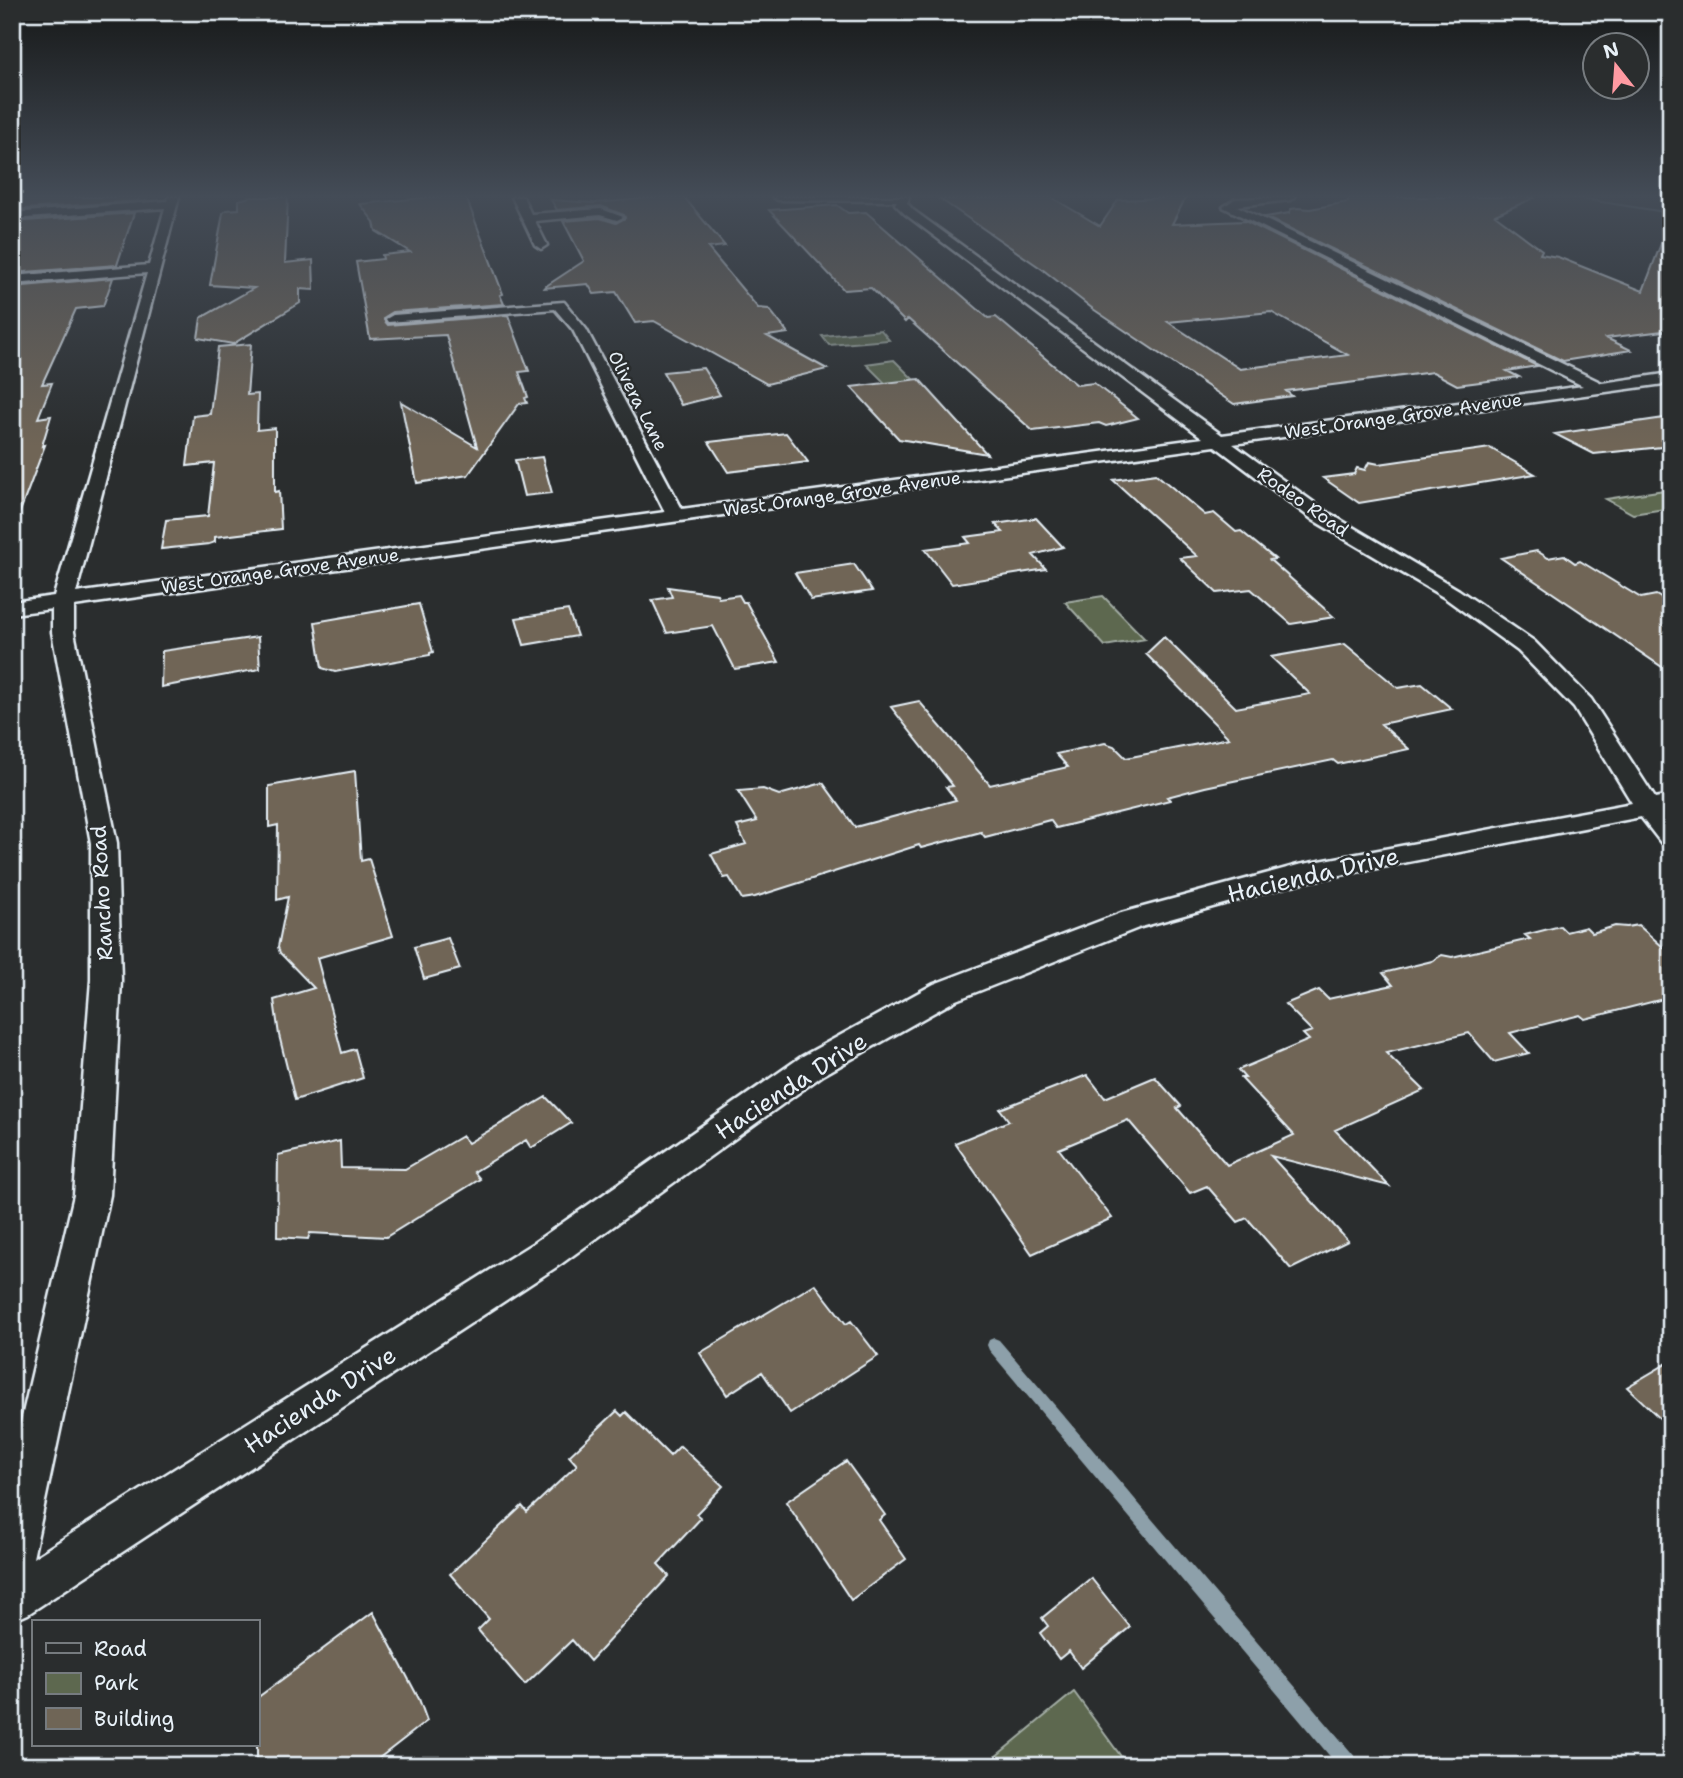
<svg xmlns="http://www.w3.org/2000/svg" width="1683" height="1778" font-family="'Shantell Sans',sans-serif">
	<rect width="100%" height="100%" fill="#2a2d2e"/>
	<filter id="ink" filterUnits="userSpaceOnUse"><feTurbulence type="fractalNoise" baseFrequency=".0143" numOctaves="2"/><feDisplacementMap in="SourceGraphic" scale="14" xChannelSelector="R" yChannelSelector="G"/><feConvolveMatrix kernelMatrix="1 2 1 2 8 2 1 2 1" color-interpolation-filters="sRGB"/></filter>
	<g filter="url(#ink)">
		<!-- green -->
		<path fill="#5d684f" stroke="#a2aca4" stroke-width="2" d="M881,330l8,10 -60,5 -7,-9z
			M894,360l23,23 -29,3 -22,-22z
			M1671,489v19l-38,6 -27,-15z
			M1103,596l42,43 -40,7 -40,-44z
			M1074,1692l54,74h-144z"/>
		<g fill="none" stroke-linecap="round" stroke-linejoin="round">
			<!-- stream -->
			<path fill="#8da0aa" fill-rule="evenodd" d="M1577,197l94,15v2l-107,-17z
				M994,1338l5,2 358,419 2,7h-21l-349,-416 -2,-5 2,-5z"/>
		</g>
		<!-- building -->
		<path fill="#6f6556" stroke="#e8f1f8" stroke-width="2" fill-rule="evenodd" d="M12,197h127l-1,4 -126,9z
			M250,197h38l-3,66 28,-3 1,30 -14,-1v14l-67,41 -35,-6 3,-20 53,-30 -44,-3 13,-72 3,-3 13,-1v-9z
			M432,197h34l37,97 -3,1 4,9 -111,8 -8,5 -1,3 4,5 120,-10 21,56 -10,1 9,25 -3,1 2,5 -8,1 -51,71 -51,8 -16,-81 76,45 -31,-112 -76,4 -14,-77 27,-3 -1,-4 28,-3 -34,-21 -2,-9 -14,-18z
			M661,197h23l41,49 -17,2 50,60 11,1 19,24 -21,3 60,33 -60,15 -113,-63 -19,2 -19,-31 -22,2 -6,-10 -45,4 41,-27 -21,-40 37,-3 16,5 9,-5 -1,-3 -23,-9 -44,4 -6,-10 44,3z
			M1013,197h38l49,29 18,-26 68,-3 -14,27 73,-3 292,145 -30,5 12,6 -62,8 -24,-13 -147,19 6,5 -58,8 -141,-95 -51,-40 -102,-70zM1271,312l77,43 -108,14 -72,-47z
			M1348,197h188l-41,18 47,35 -2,4 18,3 85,34 25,-66h3v105l-65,8 25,12 -68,11 -297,-144 23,-4 2,-4 7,-1 12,1 38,-7z
			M837,205l11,8 18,-1 122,106 8,-1 81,68 17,-2 44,35 -32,8 -7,-3 -66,8 -125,-112 -3,3 -34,-34 -27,2 -75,-80z
			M134,213l-17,52 -105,8v-51z
			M113,278l-10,28 -27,3 -34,75 10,-1 -14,35 13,-2 -9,30 3,-1 -30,80 -3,-1v-237z
			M251,344l-4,51 11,-1 -1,36 18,-2v64l4,-1 2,38 -66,8v5l-6,2 -48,5 5,-29 42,-4 6,-53 -27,3 6,-50 17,-2 8,-67z
			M703,368l17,27 -39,10 -18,-33z
			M919,379l68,75 -88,-15 -48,-52z
			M1671,417v29l-77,8 -39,-20z
			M786,433l22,29 -80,10 -19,-30z
			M1490,448l45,26 -176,29 -36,-25 31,-4 3,-6 8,2 4,-8 10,2z
			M542,457l10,36 -28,3 -9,-36z
			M1156,474l49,41 9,-2 22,19 5,-1 34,28 -5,1 64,57 -43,7 -40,-35 -34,4 -37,-35 17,-2 -84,-76z
			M1036,518l27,29 -30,8 13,14 -94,15 -27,-35 45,-6 -5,-6 38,-5 -8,-8z
			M1537,551l11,7 16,-3 11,8 5,-2 61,37 15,-3 15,9v69l-170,-115z
			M854,564l18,27 -61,9 -16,-27z
			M668,587l49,7 2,4 20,-3 4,7h3l33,60 -44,7 -22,-43 -46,7 -15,-33 20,-3z
			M419,604l14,48 -3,1v2l-95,17 -13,-4 -7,-46z
			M568,610l9,26 -53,9 -8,-27z
			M258,637l2,32 -99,18 1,-36z
			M1164,637l72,71 74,-14 -39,-37 74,-13 53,44 24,-4 30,25 -71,15 28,25 -71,15 -5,-4 -128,27 -38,10 3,3 -114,28 -6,-8 -65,17 -4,-5 -60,16 -2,-3 -164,52 -13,2 -13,-22 -5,1 -13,-24 35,-10 -9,-18 20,-5 -19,-30 25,-2 16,6 44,-12 32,44 101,-27 -10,-13 7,-1 -62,-79 28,-6 71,84 78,-18 -12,-13 49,-11 9,3 12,12 103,-20 -83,-84z
			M355,771l6,90 8,-2 24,77 -76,22 25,95 13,-4 8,29 -68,22 -16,-65 -5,-35 40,-12 -34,-35 -2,-6 10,-50 -11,3 1,-75 -9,2v-41z
			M1638,925l33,29v43l-86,22 -5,-4 -70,18 19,20 -35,9 -25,-29 -83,20 38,37 -89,40 54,56 -118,-30 77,85 -57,28 -44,-51 -9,4 -31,-36 -17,7 -62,-73 -69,29 53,69 -80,36 -77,-111 54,-22 -9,-12 87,-34 18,23 50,-21 26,29 -4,2 50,57 67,-30 -53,-57h4l-7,-8 71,-30 -6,-6 9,-3 -27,-27 34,-14 9,9 65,-14 -10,-12 49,-12 10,-6 10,2 78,-18 -5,-4 35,-9 6,6 20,-5 6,6 23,-7 12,1z
			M448,938l12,31 -36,10 -10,-32z
			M546,1097l25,26 -40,25 -5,-8 -52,32 6,7 -94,58 -76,-4 -2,6 -31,-2 1,-82 62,-14 1,27 64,1 57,-33 6,7z
			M815,1284l31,40 5,-3 27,35 -88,57 -28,-41 -35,23 -27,-42z
			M1671,1361v68l-44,-42z
			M617,1411l5,5 4,-4 44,44 10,-10 43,40 -27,28 5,4 -43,46 11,12 -79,85 -18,-21 -47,45 -47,-55 11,-11 -39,-45 72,-68 5,6 50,-47 -8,-9z
			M846,1461l39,54 -6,5 27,39 -55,41 -65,-98z
			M1091,1578l39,49 -49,41 -12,-17 -10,8 -19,-26 8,-7 -6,-8z
			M373,1612l46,87 8,22 -58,45h-112v-68z"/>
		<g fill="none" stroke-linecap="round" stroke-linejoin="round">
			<!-- minor casing -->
			<g stroke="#e8f1f8" stroke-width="5">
				<path id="minor" d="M168,197h11l-103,396 589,-81 -92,-182 -18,-21 -167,13 -2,-3 7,-4 171,-13 22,27 96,180 521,-71 -298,-224 -10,-10 2,-3 -119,-1 -5,-3h136l-2,6 6,7 309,225 361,-49 -360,-179 12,-8 60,-2 -5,3 -53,6 365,177 69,-10v10l-438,61 94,68 132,78 75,51 57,58 64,99 16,-3v16l-6,1 6,8v26l-9,-2 -21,-27 -342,66 -158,44 -185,73 -133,75 -262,189 -533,350 -16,7v-161l62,-265 17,-215v-137l-39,-211v-23l-40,5v-12l42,-6 93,-323 -135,11v-8l137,-11 16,-57 -153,11v-6l155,-12zM1215,446l98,74 132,78 73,53 56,57 58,95 -334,62 -177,48 -187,71 -133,73 -266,185 -502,316 77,-363 11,-215 -4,-137 -43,-211v-26z
					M512,197h11l8,17 70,-5 22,8 -6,3 -17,-5 -65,6 12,24 -6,4 -6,-4z"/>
			</g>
			<!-- minor -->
			<use href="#minor" fill="#2a2d2e" fill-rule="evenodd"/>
		</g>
	</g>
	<!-- sky -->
	<linearGradient id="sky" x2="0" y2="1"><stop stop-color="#171919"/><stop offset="0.44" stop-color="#444c57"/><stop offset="1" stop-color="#444c57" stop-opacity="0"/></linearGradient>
	<rect width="1683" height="446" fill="url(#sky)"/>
	<g text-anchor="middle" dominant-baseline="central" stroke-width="5" stroke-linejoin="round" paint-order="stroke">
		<!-- far-street labels -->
		<g font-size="18" fill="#e8f1f8" stroke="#2a2d2e">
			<text transform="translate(638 401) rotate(63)">Olivera Lane</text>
			<text transform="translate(1403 416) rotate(-8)">West Orange Grove Avenue</text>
			<text transform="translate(842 494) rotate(-8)">West Orange Grove Avenue</text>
			<text transform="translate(1303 502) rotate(35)">Rodeo Road</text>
			<text transform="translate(280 571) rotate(-8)">West Orange Grove Avenue</text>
		</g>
		<!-- street labels -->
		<g font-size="21" fill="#e8f1f8" stroke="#2a2d2e">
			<text transform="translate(102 893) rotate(-93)">Rancho Road</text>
		</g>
		<!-- near-street labels -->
		<g font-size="24" fill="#e8f1f8" stroke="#2a2d2e">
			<text transform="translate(1313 875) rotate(-13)">Hacienda Drive</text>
			<text transform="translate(791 1086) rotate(-33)">Hacienda Drive</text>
			<text transform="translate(320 1400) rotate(-33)">Hacienda Drive</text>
		</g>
	</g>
	<!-- margin -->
	<rect width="1683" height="1778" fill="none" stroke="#2a2d2e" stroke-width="42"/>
	<rect x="21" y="21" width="1641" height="1736" fill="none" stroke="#e8f1f8" stroke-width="2.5" filter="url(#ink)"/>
	<!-- legend -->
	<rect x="32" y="1620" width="228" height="126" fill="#2a2d2e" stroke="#767b7f" stroke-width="2"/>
	<rect x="46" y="1643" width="35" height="10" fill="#2a2d2e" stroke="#767b7f" stroke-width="2"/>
	<text x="94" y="1656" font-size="21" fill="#e8f1f8">Road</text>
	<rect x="46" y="1673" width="35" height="21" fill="#5d684f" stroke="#767b7f" stroke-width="2"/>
	<text x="94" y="1690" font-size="21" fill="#e8f1f8">Park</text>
	<rect x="46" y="1708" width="35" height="21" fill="#6f6556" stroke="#767b7f" stroke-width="2"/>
	<text x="94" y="1726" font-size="21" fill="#e8f1f8">Building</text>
	<!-- north arrow -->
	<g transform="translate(1616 66) rotate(343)"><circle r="33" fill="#2a2d2e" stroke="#767b7f" stroke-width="2"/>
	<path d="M0-5L12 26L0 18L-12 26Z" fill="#ff9aa2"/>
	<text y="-10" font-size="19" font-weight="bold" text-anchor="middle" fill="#e8f1f8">N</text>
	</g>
</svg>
